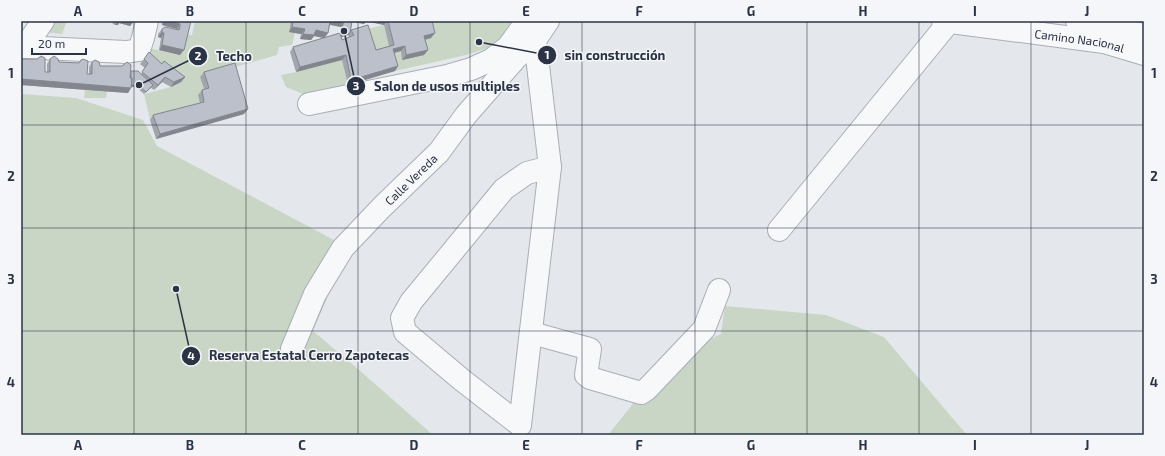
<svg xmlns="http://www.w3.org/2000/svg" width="1165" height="456" font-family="'Exo 2',sans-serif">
	<rect width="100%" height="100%" fill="#e4e7ec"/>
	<!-- green -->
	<path fill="#c9d6c5" d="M51,21h16l-5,13 -18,-2z
		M195,21h96l-2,11 6,1 -3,12 -13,2 -2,8 -77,22 5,16 -4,14 -51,13 -6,-26 27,-7 -27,-40 36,8 6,-21 6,1z
		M415,21h108l-18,15 -17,12 -22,7 -71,16 -5,-17 11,-3z
		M384,25l6,25 -17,5 -9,-25z
		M342,60l6,25 -45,9 -17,-7 -5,-12 15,-3z
		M85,89l22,2 -1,7h-22z
		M21,94l55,4 67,22 14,26 192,102 -36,83 45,38 75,66h-412z
		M725,306l101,9 58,22 48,57 35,41h-359l62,-78 51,-23z"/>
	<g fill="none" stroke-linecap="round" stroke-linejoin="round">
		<!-- minor casing -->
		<g stroke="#a9aeb7" stroke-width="24">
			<g id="minor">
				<path id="s1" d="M943,21l161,21 40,12"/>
				<path d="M1077,21l67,14"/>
				<path d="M21,47l105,5 13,-2 4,-12 4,-17"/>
				<path d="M25,47l18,-26"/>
				<path d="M309,104l138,-28 24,-7 20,-9 17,-13 19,-26"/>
				<path d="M779,230l170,-208"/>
				<path d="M531,334l8,1 51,14 -4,26 4,3 51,15 6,-4 57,-60 15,-39"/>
				<path id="s2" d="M292,349l23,-55 28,-46 39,-41 57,-55 27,-37 50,-57 19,-18 13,-19"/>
				<path d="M520,425l30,-258 -15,-127"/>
				<path d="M520,425l-58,-45 -57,-48 -3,-14 9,-16 93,-113 23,-16 23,-6"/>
			</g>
		</g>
		<!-- minor -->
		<use href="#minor" stroke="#f7f8fa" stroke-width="22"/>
	</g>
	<!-- wall -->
	<path fill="#a1a5ae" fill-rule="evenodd" d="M113,21h21l-4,5 -11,-3 -1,2h-3l-3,-2z
		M161,21h30l-11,34 -21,-5 2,-12 -3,-1v-3l4,-5 14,1 1,-1 -15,-4 -1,-3z
		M291,21h141l-1,17 -6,2 3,10 -4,5 -22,5 -1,-9 -7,2 4,13 -3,5 -47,14 -6,-25 -46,12 -6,-20 3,-5 31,-9 -10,-2 -3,4 -11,-1 1,-5 -12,-2zM366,21l18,4 5,21 -13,4 -25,-20 -1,3 2,-11 12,2zM330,25l11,2 -1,6 -15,5 3,-5zM348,35l1,2 -7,3 -1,-3z
		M21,59l24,13h2v-8l3,-5 9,3 20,1 2,-3 6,14h2v-7l3,-5 8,4 41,8 4,-6 -5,-4 4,-5 18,5 23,13 -4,5 -10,5 -9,-5 -8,8 -3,-2 -7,6 -8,-7h-5l-3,6 -107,-8z
		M204,72l40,42 -88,25 -6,-19 3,-5 47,-12 -2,-8 4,-5 2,-1 -4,-12z"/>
	<!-- shaded-wall -->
	<path fill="#83868d" d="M118,21h16l-4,5 -11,-3 -1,2h-3z
		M165,21h3l12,3 -3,5 -15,-4z
		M329,21h10l5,1 -3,5 -14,-3z
		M351,21h15l-2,3z
		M365,21h14l7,1 -2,3z
		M292,27l13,2 -4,5 -12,-2z
		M316,30l12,3 -4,5 -10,-2 -3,4 -11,-1 3,-5z
		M162,32l2,1 -3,5 -3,-1z
		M350,33l-2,2 -9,3 2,-3z
		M435,33l-4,5 -11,3 4,-5z
		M162,45l22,5 -4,5 -21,-5z
		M405,46l-4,5 -11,3 3,-5z
		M428,50l-4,5 -22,5 4,-5z
		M346,55l-4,5 -46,12 4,-5z
		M398,66l-3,5 -47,14 3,-5z
		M165,77l-3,5 -8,8 4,-5z
		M185,77l-4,5 -10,5 3,-5z
		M21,79l110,9 -3,5 -107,-8z
		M131,85h7l-2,2h-7z
		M248,109l-4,5 -88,25 4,-5z"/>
	<!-- building -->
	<path fill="#bbc0ca" stroke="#83868d" d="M168,21h23l-7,29 -22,-5 2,-12 -2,-1v-3l3,-2 14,3 1,-3v-3z
		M293,21h37l-2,12 -12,-3 -2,5 -11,-1 2,-5 -13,-2z
		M344,21h8l-2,12 -9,2 2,-11z
		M379,21h8l-1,1z
		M388,21h44l3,12 -11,3 4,14 -22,5 -1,-9 -12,3 5,17 -47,14 -5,-25 -46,12 -7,-20 47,-14 2,7 12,-5 -3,-5 17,-5 8,25 18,-5z
		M149,52l13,12 2,-3 21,16 -11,5 -9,-5 -7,8 -16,-13 6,-9 -4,-4z
		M41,56l4,2v14h5v-13l4,-3 4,3 1,3 20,1 2,-3 2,-1 5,2 -1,13h5v-12l3,-2 4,2 1,4h22l5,-4 4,3 -1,13h2l-1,10 -110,-9v-20h16z
		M235,63l13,46 -88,25 -7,-19 51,-13 -2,-12 7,-2 -5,-16z
		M131,71h7l15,14 -7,7 -8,-7h-6v-7h-1z"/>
	<!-- grid -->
	<path fill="none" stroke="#2b3445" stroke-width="1" stroke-opacity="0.55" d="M134,21v414M246,21v414M358,21v414M470,21v414M582,21v414M695,21v414M807,21v414M919,21v414M1031,21v414M21,125h1123M21,228h1123M21,331h1123"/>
	<g text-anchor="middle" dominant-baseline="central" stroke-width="3" stroke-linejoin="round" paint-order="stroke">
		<!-- street labels -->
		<g font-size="12" fill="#2b3445" stroke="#f4f6f9">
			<text stroke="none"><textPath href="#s1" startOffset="138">Camino Nacional</textPath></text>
			<text stroke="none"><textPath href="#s2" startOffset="210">Calle Vereda</textPath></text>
		</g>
	</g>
	<!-- callouts -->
	<path fill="none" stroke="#2b3445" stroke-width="1.5" d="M479 42L547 55M139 85L198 56M344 31L356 86M176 289L191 356"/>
	<g fill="#2b3445" stroke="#f4f6f9" stroke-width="1.5">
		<circle cx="479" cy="42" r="4"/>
		<circle cx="139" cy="85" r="4"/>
		<circle cx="344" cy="31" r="4"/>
		<circle cx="176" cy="289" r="4"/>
		<circle cx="547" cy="55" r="10"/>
		<circle cx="198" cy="56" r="10"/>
		<circle cx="356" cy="86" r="10"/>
		<circle cx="191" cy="356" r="10"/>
	</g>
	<g font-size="12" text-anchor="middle" font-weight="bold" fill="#fff">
		<text x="547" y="59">1</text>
		<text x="198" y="60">2</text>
		<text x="356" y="90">3</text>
		<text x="191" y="360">4</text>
	</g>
	<g font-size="13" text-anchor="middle" font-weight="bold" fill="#2b3445" stroke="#f4f6f9" stroke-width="3" stroke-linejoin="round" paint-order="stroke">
		<text x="615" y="60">sin construcción</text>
		<text x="234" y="61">Techo</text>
		<text x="447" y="91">Salon de usos multiples</text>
		<text x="309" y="360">Reserva Estatal Cerro Zapotecas</text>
	</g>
	<!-- border -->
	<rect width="1165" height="456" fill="none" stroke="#f4f6f9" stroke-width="44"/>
	<!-- scale -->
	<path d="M32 48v6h54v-6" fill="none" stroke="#2b3445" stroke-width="2"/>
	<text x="38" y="48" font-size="12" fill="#2b3445" stroke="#f4f6f9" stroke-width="3" paint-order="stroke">20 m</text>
	<rect x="22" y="22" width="1121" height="412" fill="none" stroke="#2b3445" stroke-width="1.5"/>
	<g font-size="13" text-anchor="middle" font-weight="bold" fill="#2b3445">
		<text x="78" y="16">A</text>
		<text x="190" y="16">B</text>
		<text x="302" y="16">C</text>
		<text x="414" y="16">D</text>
		<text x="526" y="16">E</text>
		<text x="639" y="16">F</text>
		<text x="751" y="16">G</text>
		<text x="863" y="16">H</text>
		<text x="975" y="16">I</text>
		<text x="1087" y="16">J</text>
		<text x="11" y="78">1</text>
		<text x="1154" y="78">1</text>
		<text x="11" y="181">2</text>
		<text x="1154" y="181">2</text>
		<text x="11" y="284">3</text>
		<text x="1154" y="284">3</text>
		<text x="11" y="387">4</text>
		<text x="1154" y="387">4</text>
		<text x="78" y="450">A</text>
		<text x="190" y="450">B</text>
		<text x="302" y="450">C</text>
		<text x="414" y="450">D</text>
		<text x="526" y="450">E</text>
		<text x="639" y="450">F</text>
		<text x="751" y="450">G</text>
		<text x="863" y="450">H</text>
		<text x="975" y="450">I</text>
		<text x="1087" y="450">J</text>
	</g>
</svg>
